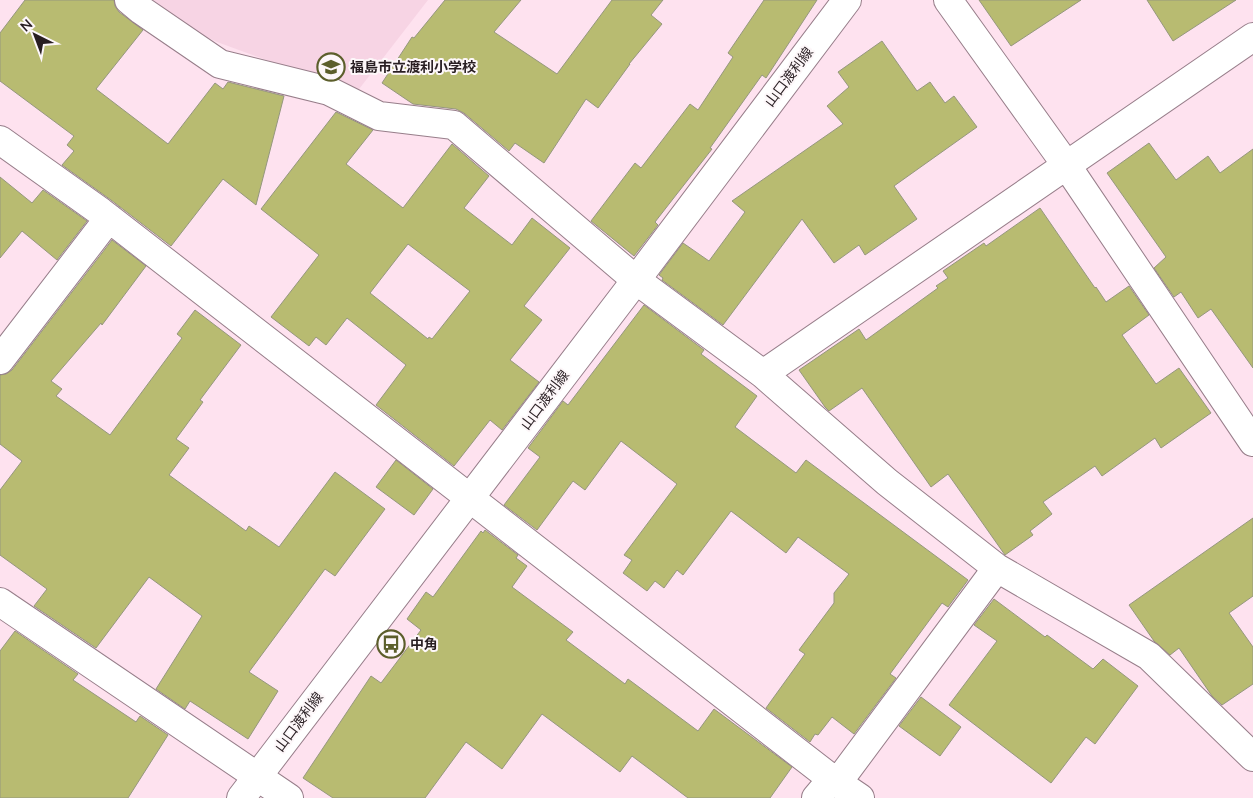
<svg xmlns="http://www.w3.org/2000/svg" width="1253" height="798" font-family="'Nunito Sans','Noto Sans JP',sans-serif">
	<rect width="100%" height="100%" fill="#fee2ef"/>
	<!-- built -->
	<path fill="#f7d4e4" d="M147,0h281l-72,93 -139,-51 -49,-24z"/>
	<!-- building -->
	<path fill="#b8bb71" stroke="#95977e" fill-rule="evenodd" d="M25,0h89l1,6 4,6 24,18 -47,59 72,55 47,-61 8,6 5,-7 56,14 -28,109 -33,-26 -52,67 -60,-46 -49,-35 12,-14 -7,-6 7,-9 -74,-55v-48z
		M445,0h76l-27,32 63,42 55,-74h51l-12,15 11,9 -33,40h1l-32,44 -12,-9 -42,64 -29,-20 -6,8 -45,-38 -8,-4 -43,-5 -31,-21 30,-46 2,1z
		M764,0h53l-51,78 -4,-3 -52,73 2,1 -57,73 3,3 -24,31 -43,-35 44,-58 6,5 49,-64 8,6 35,-53 -5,-4z
		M979,0h102l-70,46z
		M1147,0h89l-63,41z
		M882,41l35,50 13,-9 15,21 9,-7 23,31 -83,59 23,33 -52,36 -6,-10 -25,18 -32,-44 -79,106 -61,-45 1,-2 -4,-3 24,-32 26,18 36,-49 -13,-11 111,-77 -16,-18 22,-19 -11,-15z
		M336,112l37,18 -27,34 57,44 49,-64 37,32 -25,32 48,37 20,-27 38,30 -46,58 18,14 -32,40 29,22 -37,48 -12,-10 -36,46 -78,-61 30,-40 -59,-47 -21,27 -10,-8 -7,9 -38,-29 48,-62 -58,-46zM408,244l62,47 -38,48 -3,-2 -1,2 -58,-46z
		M1149,143l27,37 32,-24 12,17 33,-24v219l-42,-59 -13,9 -17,-26 -7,5 -20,-29 12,-11 -59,-84z
		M0,177l32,26 11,-13 44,31 -30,39 -35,-29 -22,27z
		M1040,208l55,80 1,-1 10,15 23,-16 20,29 -27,20 34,49 23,-16 32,45 -50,35 -6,-10 -53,38 -7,-10 -52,36 9,12 -22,17 3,4 -28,20 -57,-81 -17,13 -69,-99 -33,23 -4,-4 -26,-37 60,-41 7,11 72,-52 -2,-2 12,-8 -5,-7 41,-28 2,3z
		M112,240l34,26 -44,59 -1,-2 -50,58 11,8 -6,7 54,39 72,-97 -5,-4 18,-24 46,35 -41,55 3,2 -27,37 13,9 -20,27 77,56 3,-5 30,21 56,-75 50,37 -50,67 -10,-7 -76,103 29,19 -30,48 -58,-38 -5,8 -29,-20 46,-73 -53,-39 -53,71 -62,-42 13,-17 -47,-34v-65l22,-29 -22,-17v-69l6,-1 6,-4z
		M644,305l60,45 -3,4 56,42 -22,31 61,46 10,-13 162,120 -20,27 -6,-4 -52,71 6,4 -42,56 -22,-17 -14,18 -3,-1 -5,8 -44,-34 39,-54 -6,-4 35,-47v-10l15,-19 -51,-37 -12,16 -55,-42 -48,64 -6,-5 -13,18 -9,-7 -8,10 -24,-18 9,-13 -8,-5 53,-71 -56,-43 -36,49 -12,-9 -36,49 -33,-25 36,-48 -12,-9 35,-47 5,4z
		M396,460l37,29 -19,26 -38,-28z
		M1253,518v78l-24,17 24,34v37l-31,21 -10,-9 -33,-48 -9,7 -16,-14 -25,-36z
		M485,530l33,25 -2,3 11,8 -15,21 61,45 -7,8 59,44 3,-5 70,52 16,-22 78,58 -22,31h-82l-56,-42 -12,16 -78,-58 -40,55 -36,-27 -41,56h-92l-30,-20 68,-102 10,7 40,-53 -14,-11 19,-27 7,5 48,-66 2,2z
		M994,599l51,38 2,-2 46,34 10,-10 35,27 -43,58 -9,-7 -35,46 -102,-78 48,-64 -23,-16z
		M15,631l63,43 -5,6 63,42 4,-6 28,19 -40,63h-128v-147z
		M921,697l40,30 -21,29 -41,-30z"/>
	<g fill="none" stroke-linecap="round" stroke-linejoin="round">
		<!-- minor casing -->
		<g stroke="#977e8a" stroke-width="30">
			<path id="minor" d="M129,0l12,10 79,54 109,27 50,25 75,9 182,155 127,94 124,108 110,86 152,88 104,101
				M948,0l119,166 186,276
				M0,140l101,72 731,567 28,19
				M0,360l109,-142
				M763,374l490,-337
				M0,602l289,196
				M838,782l159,-214
				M816,798l16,-19"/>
		</g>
		<!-- secondary casing -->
		<g stroke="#977e8a" stroke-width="30">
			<path id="secondary" d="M241,798l395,-518 211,-280"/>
		</g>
		<!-- minor -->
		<use href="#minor" stroke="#fff" stroke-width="28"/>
		<!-- secondary -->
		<use href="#secondary" stroke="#fff" stroke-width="28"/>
	</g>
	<!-- icons -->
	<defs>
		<g id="school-ring" transform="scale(1.4375)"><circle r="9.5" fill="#fdf7f9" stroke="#5c5e2b" stroke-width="1.5"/><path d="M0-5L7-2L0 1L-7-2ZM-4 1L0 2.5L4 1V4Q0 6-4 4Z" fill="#5c5e2b"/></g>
		<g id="bus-ring" transform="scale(1.4375)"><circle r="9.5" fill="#fdf7f9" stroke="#5c5e2b" stroke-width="1.5"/><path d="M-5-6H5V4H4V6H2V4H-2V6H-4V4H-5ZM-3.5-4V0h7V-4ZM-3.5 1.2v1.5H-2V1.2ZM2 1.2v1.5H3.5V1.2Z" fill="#5c5e2b"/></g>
	</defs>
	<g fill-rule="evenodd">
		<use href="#school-ring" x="331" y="67"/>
		<use href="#bus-ring" x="391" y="644"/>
	</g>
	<g text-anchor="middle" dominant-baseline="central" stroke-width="4" stroke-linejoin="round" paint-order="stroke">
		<!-- poi labels -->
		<g font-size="14" font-weight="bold" fill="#281e22" stroke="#fdf7f9" text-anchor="start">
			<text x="350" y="67">福島市立渡利小学校</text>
			<text x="410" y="644">中角</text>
		</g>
		<!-- street labels -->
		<g font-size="14" fill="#281e22" stroke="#fdf7f9">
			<text transform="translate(789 77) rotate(-53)">山口渡利線</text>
			<text transform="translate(545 400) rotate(-53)">山口渡利線</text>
			<text transform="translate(299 722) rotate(-53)">山口渡利線</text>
		</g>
	</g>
	<!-- north arrow -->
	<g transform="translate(35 35) rotate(318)" stroke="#fdf7f9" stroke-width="4" paint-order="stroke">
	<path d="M0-4L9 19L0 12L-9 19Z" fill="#281e22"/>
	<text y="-8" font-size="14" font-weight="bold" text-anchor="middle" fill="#281e22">N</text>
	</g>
</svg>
